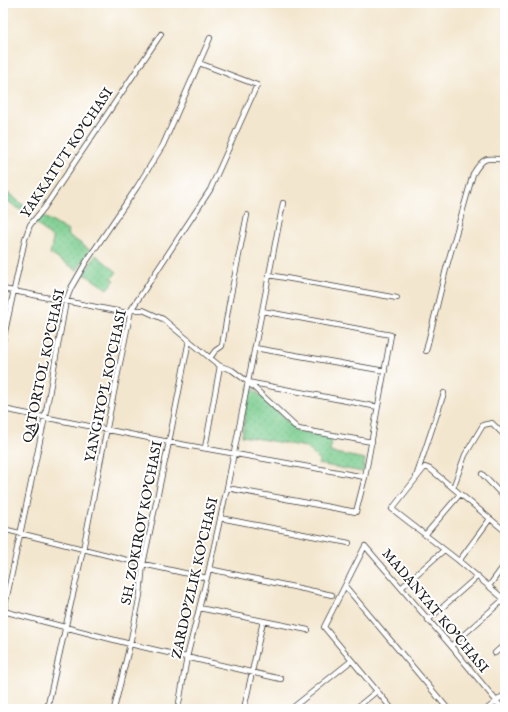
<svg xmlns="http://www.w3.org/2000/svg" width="508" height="712" font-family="'IM FELL English',serif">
	<defs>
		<pattern id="grass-dots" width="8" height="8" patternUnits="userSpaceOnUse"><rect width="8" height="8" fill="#7acc8e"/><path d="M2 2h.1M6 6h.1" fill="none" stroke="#69af7a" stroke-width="1.8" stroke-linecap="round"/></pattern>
	</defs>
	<rect width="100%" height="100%" fill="#fff"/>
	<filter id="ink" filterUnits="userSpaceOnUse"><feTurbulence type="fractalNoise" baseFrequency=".025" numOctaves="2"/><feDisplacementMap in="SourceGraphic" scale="8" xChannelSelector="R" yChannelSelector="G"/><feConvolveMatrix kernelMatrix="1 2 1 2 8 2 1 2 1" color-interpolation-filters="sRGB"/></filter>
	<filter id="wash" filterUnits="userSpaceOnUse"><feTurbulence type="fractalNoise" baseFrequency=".012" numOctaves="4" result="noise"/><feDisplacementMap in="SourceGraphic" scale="16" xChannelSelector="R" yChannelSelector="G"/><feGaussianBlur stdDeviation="0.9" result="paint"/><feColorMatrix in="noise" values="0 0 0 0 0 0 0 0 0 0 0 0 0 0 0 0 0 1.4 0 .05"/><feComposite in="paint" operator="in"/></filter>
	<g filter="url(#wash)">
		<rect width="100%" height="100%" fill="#f3e6ce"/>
		<!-- grass -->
		<path fill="url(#grass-dots)" stroke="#4b7455" d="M3,189l29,23 -3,4 -26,-18z
			M41,215l27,16 -1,3 23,16 -13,20 -27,-16 3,-15 -18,-17z
			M96,255l21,17 -5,6 3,2 -8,9 -23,-15z
			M249,385l49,46 34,6 -2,15 35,7 -2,13 -45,-8 1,-4 -13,-13 -64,-11z"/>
	</g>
	<g filter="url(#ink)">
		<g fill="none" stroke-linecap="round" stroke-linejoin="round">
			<!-- street casing -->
			<g stroke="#3c3a37" stroke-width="6">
				<path id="street" d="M269,275l14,-72
					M3,289l124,24 4,-3h12l20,9 47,39 10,8 12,4 16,12 50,47 74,13
					M3,341l22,-102 5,-14 14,-17 117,-174
					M255,348l130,23
					M426,351l20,-82 27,-95c10,-17 13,-17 32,-14
					M210,358l5,-7 7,-5 7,-42 18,-89
					M248,382l130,25
					M3,409l166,33 196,35
					M205,448l15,-82
					M482,474l23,24
					M416,477l28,-84
					M227,488l129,24 9,-35 26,-142 -129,-24
					M453,488l12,-33 18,-30 9,-2 13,13
					M220,518l129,25
					M3,529l140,35 64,14
					M505,531l-75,-62 -5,-2 -33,42 67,52 46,39
					M425,535l35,-41
					M459,561l31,-42
					M209,569l123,26
					M345,586l103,123
					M489,586l16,-22
					M401,588l43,-38
					M199,608l109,22
					M3,611l127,33 151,35
					M3,615l42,-198 21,-116 5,-13 15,-26 51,-75 26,-42 47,-107
					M428,620l50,-44
					M451,646l53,-47
					M495,653l10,-9
					M47,709l36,-159 31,-158 17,-82 79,-120 47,-105 -58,-22
					M114,709l16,-65 10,-49 3,-31 26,-122 20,-102
					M178,709l9,-52 22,-88 18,-81 35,-177 7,-36 128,23
					M244,709l19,-88
					M291,709l60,-48
					M355,709l22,-18
					M392,709l-68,-82 41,-81 86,100 52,63
					M487,709l18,-15"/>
			</g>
			<!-- street -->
			<use href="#street" stroke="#fff" stroke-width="4.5"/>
		</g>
	</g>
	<g text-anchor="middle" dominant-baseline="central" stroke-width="4" stroke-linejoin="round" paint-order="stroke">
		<!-- street labels -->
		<g font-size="14" fill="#1c1c1c" stroke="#fff">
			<text transform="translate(67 153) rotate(-56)">YAKKATUT KO'CHASI</text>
			<text transform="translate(44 366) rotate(-78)">QATORTOL KO'CHASI</text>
			<text transform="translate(106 386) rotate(-78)">YANGIYO'L KO'CHASI</text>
			<text transform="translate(142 523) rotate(-79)">SH. ZOKIROV KO'CHASI</text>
			<text transform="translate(195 578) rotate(-77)">ZARDO'ZLIK KO'CHASI</text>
			<text transform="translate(435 611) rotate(50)">MADANYAT KO'CHASI</text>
		</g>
	</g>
	<!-- margin -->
	<rect width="508" height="712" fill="none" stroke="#fff" stroke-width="16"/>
</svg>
